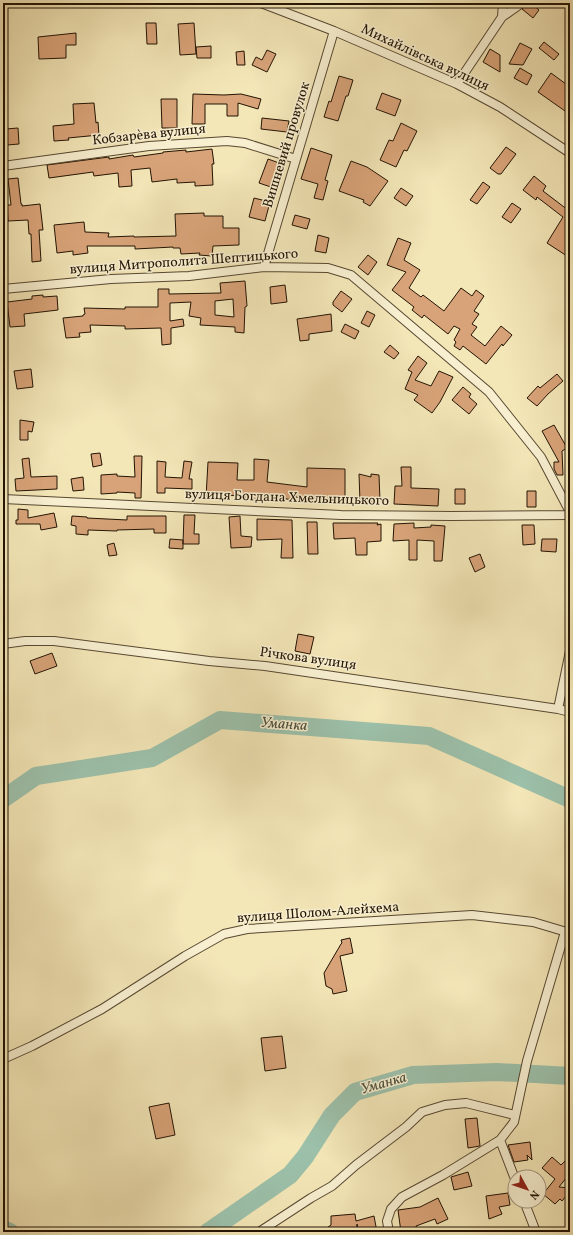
<svg xmlns="http://www.w3.org/2000/svg" width="573" height="1235" font-family="Vollkorn,serif">
	<rect width="100%" height="100%" fill="#f3e6b7"/>
	<filter id="stains"><feTurbulence type="fractalNoise" baseFrequency=".005" numOctaves="4"/><feColorMatrix values="0 0 0 0 .2 0 0 0 0 .09 0 0 0 0 .02 0 0 0 .5 -.17"/></filter>
	<radialGradient id="worn" r=".72"><stop offset=".6" stop-color="#630" stop-opacity="0"/><stop offset="1" stop-color="#630" stop-opacity=".3"/></radialGradient>
	<g fill="none" stroke-linecap="round" stroke-linejoin="round">
		<!-- river -->
		<path stroke="#9cc0aa" stroke-width="18" d="M3,799l33,-23 116,-18 68,-38 209,16 141,63
			M3,1229l7,3
			M208,1232l82,-57 15,-18 27,-42 23,-23 58,-17 84,-3 73,4"/>
	</g>
	<!-- building -->
	<path fill="#d8a378" stroke="#231404" fill-rule="evenodd" d="M528,3h3l8,7 -6,8 -11,-9z
		M146,23h10l1,21h-10z
		M194,23l2,31 -16,1 -2,-31z
		M76,33v12h-10v13l-27,1 -1,-22z
		M544,42l15,12 -5,6 -15,-12z
		M520,43l12,6 -9,16 -14,-1z
		M211,46v12h-14l-1,-11z
		M490,49l10,6v17l-17,-10z
		M267,50l9,4 -9,18 -15,-7 4,-8 6,3z
		M244,51l1,14h-8l-1,-13z
		M520,68l12,7 -5,10 -13,-7z
		M551,73l19,14v16l-5,8 -27,-19z
		M339,76l14,4 -5,16h-2l-8,25 -14,-4 5,-16 2,1z
		M382,93l19,7 -6,16 -19,-7z
		M193,94l31,1 17,-1 20,5 -3,10 -20,-6v13h-11v-12h-22v20h-13z
		M161,99h16v29h-15z
		M94,103l2,20 2,-1 1,13 -31,3 1,2 -15,1 -1,-15 21,-2 -1,-20z
		M262,118l27,3 -2,11 -26,-3z
		M401,123l16,8 -10,20 -3,-1 -8,17 -16,-7 9,-20 4,1z
		M18,128l1,16 -12,1 -1,-16z
		M506,147l10,7 -15,20h-3l-8,-6z
		M311,148l21,7 -7,25 3,1 -5,19 -9,-2 4,-14 -17,-5z
		M212,149l2,15h-2l1,21 -18,1v-4l-18,1v-4l-25,3 -2,-14 -19,2 1,16 -13,1 -1,-14 -24,3 -1,-4 -44,6 -2,-13 62,-8v2l24,-4 1,2 29,-4v-1l23,-2v2z
		M268,159l14,5 -8,24 -15,-5z
		M351,161l16,6 21,14 -18,25 -7,-4 1,-2 -25,-9z
		M534,176l12,10 -3,5 25,19 2,-2v50l-23,-15 16,-26 -26,-20 -1,3 -13,-10z
		M18,178l3,26h1v2l18,-2 3,26h-4l2,31 -9,1 -1,-28h-2l-1,-14 -20,1 -1,-16h4l-3,-26z
		M483,182l7,5 -13,17 -7,-4z
		M401,188l12,8 -7,10 -12,-8z
		M254,198l16,4 -5,19 -16,-4z
		M512,203l9,6 -10,14 -9,-6z
		M204,213v3h19v12h16v17l-26,1 -1,10 -13,-1 1,-2 -19,1 -1,-6h-7v-1l-38,2v-3h-48l1,7 -15,2v-4l-16,2 -3,-28 30,-3 1,10 24,1 -1,4 26,-1v1l42,-1 -1,-22z
		M295,215l15,4 -3,10 -15,-4z
		M318,235l11,3 -3,15 -11,-2z
		M398,238l13,5 -7,17 16,10 -11,18 12,9 2,-2 21,16 17,-23 11,8 4,-6 8,6 -10,15 5,3 -7,10 5,3 -6,8 14,11 16,-20 11,9 -9,11 -1,-2 -16,20 -23,-18 -3,4 -6,-4 2,-4 -2,-2 6,-11 -6,-3 -6,8 -24,-19 -2,3 -10,-8 2,-3 -22,-17 14,-18 -19,-7z
		M368,255l9,7 -9,13 -10,-8z
		M245,281l2,25 -2,1 -1,26 -9,-1v-5l-35,-2 1,-7 -12,-2 2,-14 -21,1v18l13,-2 1,7 -13,2v16l-9,1 -1,-17 -36,1v-3l-35,-1 1,7 -12,1 1,4 -14,1 -3,-20 20,-2v-1l2,-1 -1,-6 41,1v-2h33v-18h11v5l52,-1 -1,-10zM233,299l1,18 -19,-2v-14z
		M285,285l2,17 -16,2 -1,-17z
		M341,291l11,8 -10,13 -9,-7v-3z
		M43,295v2l14,-1 1,14 -34,4 1,12 -15,1 -3,-25 25,-3v-3z
		M367,311l8,4 -6,12 -8,-4z
		M331,314l1,17 -23,3v6l-9,1 -3,-22z
		M345,324l14,7 -4,8 -14,-7z
		M390,345l9,8 -5,6 -10,-7z
		M418,356l9,7 -12,17 16,6 8,-15 14,6 -13,25 -8,11 -18,-13 4,-5 -13,-6 7,-17 -4,-2z
		M31,369l2,18 -16,2 -3,-18z
		M557,374l6,7 -15,13 -11,12 -10,-8 11,-12 2,2z
		M463,387l8,7 -2,3 8,7 -8,10 -17,-14z
		M20,420l14,2 -2,10 -4,-1v9h-8z
		M554,425l13,23 -5,3 1,24h-6l-3,-6v-7h5l-17,-31z
		M100,453l2,12 -9,2 -2,-13z
		M134,456h8l-1,42h-6v-5l-18,-1v1l-16,1v-19l16,-1v2l18,1z
		M29,458l2,19 26,-1v13l-41,2 -1,-12 9,-1 -2,-19z
		M254,459l15,1 -2,22 40,5v-19l38,1v33h-15v-3l-36,-2 -1,3 -26,-4v4l-17,-1v-1l-34,-5 -1,5 -9,-1 2,-35 30,1 -1,17h17z
		M157,461l9,1 -1,15 17,1 2,-17 8,1 -3,17h3v10l-27,-1v5h-8z
		M401,467h10v21l28,1 -1,17 -44,-2 1,-18h7z
		M359,474l12,3v-3l8,1 1,26 -20,1z
		M83,477l1,13 -11,1 -2,-12z
		M455,489h10v15h-10z
		M527,491h9v16h-9z
		M18,509l10,1v8l26,-5 3,14 -16,3 -1,-6h-24v-4h2z
		M184,515h11l-1,19h5v10h-16z
		M72,516l15,1v1l40,2v-4h39v17h-12v-4l-37,1v1l-29,-1v5l-12,-1v-8l-5,-1z
		M240,516l1,20 11,1 -1,10 -20,1 -2,-31z
		M257,519l35,1 1,38h-12l1,-19 -25,1z
		M307,522h10l1,32h-10z
		M333,523h45l-1,2 4,-1v17l-14,1v13h-11l-1,-17 -21,1z
		M414,523v5l17,-1v-2l14,1 -3,35h-8v-20l-17,-1v20h-8v-20l-16,1 1,-17z
		M522,525h12l1,19 -12,1z
		M170,539l13,1v9l-14,-1z
		M542,539h15l-1,13 -15,-1z
		M114,543l3,12 -8,1 -2,-11z
		M480,554l5,13 -10,5 -6,-14z
		M298,634l16,3 -4,17 -15,-3z
		M52,653l5,13 -22,8 -5,-13z
		M350,938l3,15 -13,3 7,35 -14,3 -1,-5 -6,-3 -2,-13 17,-29 1,-1 -1,-3z
		M282,1036l4,32 -21,3 -4,-33z
		M169,1103l6,32 -19,4 -7,-32z
		M477,1118l3,28 -12,2 -3,-29z
		M530,1142l2,18 -5,-5 1,5 -14,2 -6,-17z
		M552,1157l9,8 4,-4 5,4v8l-11,14 11,1v3l-8,10 -2,-2 -5,5 -12,-10 12,-15 -13,-11z
		M468,1172l4,14 -18,4 -3,-13z
		M508,1193l2,12 -11,2 3,7 -13,5 -3,-23z
		M438,1198l10,21 -11,5 -2,-5 -19,7 1,4 -16,2 -3,-22 22,-3z
		M355,1214l1,7 18,-5 3,16h-19l-1,-8v4l-27,4h-9l10,-7v-9z"/>
	<g fill="none" stroke-linecap="round" stroke-linejoin="round">
		<!-- street casing -->
		<g stroke="#574831" stroke-width="10">
			<path id="street" d="M261,3l73,28 123,53 43,23 70,46
				M502,17l1,-14
				M457,84l45,-67 20,-14
				M3,166l146,-20 78,-5 18,2 51,16
				M264,267l70,-236
				M3,289l108,-10 78,-3 75,-9 64,1 23,7 138,117 52,65 29,55
				M3,499l338,16 111,1 118,-1
				M3,644l22,-3h29l155,20 56,5 293,43 12,3
				M558,709l12,-58
				M3,1059l29,-13 70,-37 83,-53 39,-22 23,-5 225,-14 61,7 37,11
				M500,1140l15,39
				M524,1201l12,31
				M259,1232l52,-34 21,-12 24,-21 50,-38 16,-15 23,-7 21,-2 49,12
				M389,1232l-2,-11 4,-12 11,-12 41,-22 57,-35 14,-18 13,-61 38,-129"/>
		</g>
		<!-- street -->
		<use href="#street" stroke="#f7efd0" stroke-width="8"/>
	</g>
	<g text-anchor="middle" dominant-baseline="central" stroke-width="3" stroke-linejoin="round" paint-order="stroke">
		<!-- street labels -->
		<g font-size="14" fill="#231404" stroke="#f7efd0">
			<text transform="translate(425 58) rotate(25)">Михайлівська вулиця</text>
			<text transform="translate(149 135) rotate(-6)">Кобзарèва вулиця</text>
			<text transform="translate(287 145) rotate(-73)">Вишневий провулок</text>
			<text transform="translate(184 262) rotate(-4)">вулиця Митрополита Шептицького</text>
			<text transform="translate(287 498) rotate(2)">вулиця Богдана Хмельницького</text>
			<text transform="translate(308 659) rotate(8)">Річкова вулиця</text>
			<text transform="translate(318 913) rotate(-4)">вулиця Шолом-Алейхема</text>
		</g>
		<!-- water labels -->
		<g font-size="15" font-style="italic" fill="#4d503e" stroke="#f7efd0">
			<text transform="translate(284 725) rotate(4)">Уманка</text>
			<text transform="translate(384 1084) rotate(-16)">Уманка</text>
		</g>
	</g>
	<!-- margin -->
	<rect width="573" height="1235" fill="none" stroke="#f3e6b7" stroke-width="16"/>
	<rect x="4" y="4" width="565" height="1227" fill="none" stroke="#231404" stroke-width="2"/>
	<rect x="8" y="8" width="557" height="1219" fill="none" stroke="#231404"/>
	<!-- north arrow -->
	<g transform="translate(527 1189) rotate(130)"><circle r="19" fill="#f7efd0" stroke="#a2977e"/>
	<path d="M0-3L7 15L0 10L-7 15Z" fill="#8f2418"/>
	<text y="-6" font-size="11" font-weight="bold" text-anchor="middle" fill="#231404">N</text>
	</g>
	<rect width="100%" height="100%" filter="url(#stains)"/>
	<rect width="100%" height="100%" fill="url(#worn)"/>
</svg>
